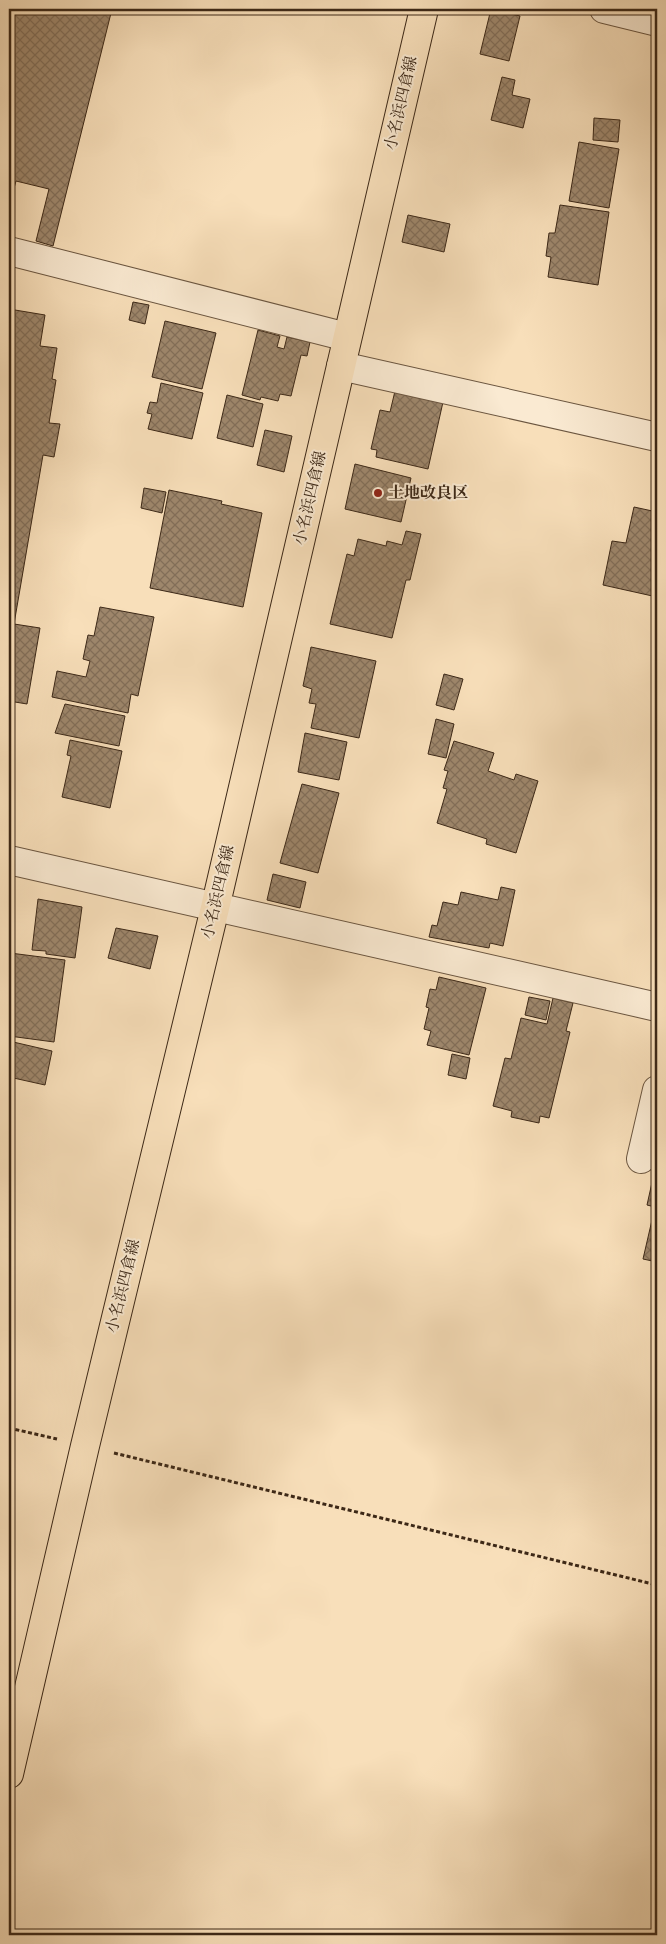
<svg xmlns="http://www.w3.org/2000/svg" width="666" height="1944" font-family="'Libre Bodoni','Noto Serif JP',serif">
	<defs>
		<pattern id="building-cross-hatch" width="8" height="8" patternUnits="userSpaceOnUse" patternTransform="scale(1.25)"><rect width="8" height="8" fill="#9e876c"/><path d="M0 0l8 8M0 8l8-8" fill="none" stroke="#826e58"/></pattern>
	</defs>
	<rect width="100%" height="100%" fill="#f8dfba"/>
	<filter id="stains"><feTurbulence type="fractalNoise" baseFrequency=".004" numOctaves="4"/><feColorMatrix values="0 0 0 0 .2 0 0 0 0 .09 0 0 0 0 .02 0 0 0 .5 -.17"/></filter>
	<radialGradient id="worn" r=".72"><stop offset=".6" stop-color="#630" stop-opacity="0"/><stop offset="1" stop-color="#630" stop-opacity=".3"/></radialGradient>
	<!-- building -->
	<g fill="url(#building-cross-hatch)" stroke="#3c2817">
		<polygon points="9,9 112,9 53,246 36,241 49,189 16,181 13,192 9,190"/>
		<polygon points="491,9 520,16 509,61 480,54"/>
		<polygon points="502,77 515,80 512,95 530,99 523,128 491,120"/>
		<polygon points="594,118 620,120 618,142 593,140"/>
		<polygon points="579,142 619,149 609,208 569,201"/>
		<polygon points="560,205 609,212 598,285 548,277 551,257 546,256 549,233 555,233"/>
		<polygon points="408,215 450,224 444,252 402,242"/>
		<polygon points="133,302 149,305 145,324 129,320"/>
		<polygon points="9,309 45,315 40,346 57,348 52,379 56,380 49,423 60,424 54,457 43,455 14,624 40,628 27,704 9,701"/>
		<polygon points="165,321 216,333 202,389 152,377"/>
		<polygon points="258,330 280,336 277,347 284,349 287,337 310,342 307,356 301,355 291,396 280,394 278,401 261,397 260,400 242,395"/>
		<polygon points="161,383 203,393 192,439 148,429 152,414 147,413 150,402 157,403"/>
		<polygon points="395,391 443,402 428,469 376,457 377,450 371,449 380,410 390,412"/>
		<polygon points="227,395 263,404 253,447 217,438"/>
		<polygon points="265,430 292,436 284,472 257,465"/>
		<polygon points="355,464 411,478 401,522 345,509"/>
		<polygon points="657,477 657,504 652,503"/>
		<polygon points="144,488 166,492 162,513 141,508"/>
		<polygon points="169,490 222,501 221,504 262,513 243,607 150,588"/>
		<polygon points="634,507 657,512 657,597 603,585 612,541 626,543"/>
		<polygon points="406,531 421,534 410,580 406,580 392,638 330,624 347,554 354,556 358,539 386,546 387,541 402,545"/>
		<polygon points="100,607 154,617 138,696 131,694 128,713 52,697 57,671 86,677 90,661 83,659 88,635 94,636"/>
		<polygon points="311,647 376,661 359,738 311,728 316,704 309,703 312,689 303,686"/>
		<polygon points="444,674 463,679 454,710 436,705"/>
		<polygon points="65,704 125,716 119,746 55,733"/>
		<polygon points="436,719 454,724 446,758 428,754"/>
		<polygon points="305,733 347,742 339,780 298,772"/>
		<polygon points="70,740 122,751 110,808 62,797 71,756 67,755"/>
		<polygon points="454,741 494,753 488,771 514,780 516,774 538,781 516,853 486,844 487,839 437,823 447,789 443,788 448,771 444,770"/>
		<polygon points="302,784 339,793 318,873 280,863"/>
		<polygon points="273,874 306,882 300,908 267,900"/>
		<polygon points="501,887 515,890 503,946 490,943 489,948 429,937 432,925 437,926 443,902 458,905 461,892 498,900"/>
		<polygon points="38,899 82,907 75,958 46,954 46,951 32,950"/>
		<polygon points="116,928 158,936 150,969 108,958"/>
		<polygon points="10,953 65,960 54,1042 9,1036"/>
		<polygon points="439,977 486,988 469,1055 427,1045 431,1031 424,1029 429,1008 426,1007 430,989 436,990"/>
		<polygon points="529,997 550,1001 546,1020 525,1015"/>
		<polygon points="553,998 573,1003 566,1031 570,1032 549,1118 540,1116 539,1123 511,1117 512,1111 493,1106 505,1058 511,1059 521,1018 547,1024"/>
		<polygon points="9,1041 52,1051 45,1085 9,1077"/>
		<polygon points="452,1054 470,1058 466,1079 448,1075"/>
		<polygon points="653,1178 657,1179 657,1262 643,1259 655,1207 647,1205"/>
	</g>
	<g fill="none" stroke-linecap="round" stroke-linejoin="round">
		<!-- minor casing -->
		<g stroke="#6b5640" stroke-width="30">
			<g id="minor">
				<polyline points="604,9 657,22"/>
				<polyline points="9,251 347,337"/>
				<polyline points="341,366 657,437"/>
				<polyline points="9,860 657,1007"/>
				<polyline points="641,1159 657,1090"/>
			</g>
		</g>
		<!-- major casing -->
		<g stroke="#3c2817" stroke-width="30">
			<polyline id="major" points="9,1774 85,1446 215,908 424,9"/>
		</g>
		<!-- path -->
		<g stroke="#3c2817" stroke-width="3" stroke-dasharray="4 2.5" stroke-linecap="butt">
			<polyline points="9,1428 57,1439"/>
			<polyline points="114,1453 657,1585"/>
		</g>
		<!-- minor -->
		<use href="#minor" stroke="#faead2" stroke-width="28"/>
		<!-- major -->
		<use href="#major" stroke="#f8dfba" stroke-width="28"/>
	</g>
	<!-- markers -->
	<circle fill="#8f2418" stroke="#faead2" stroke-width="2" cx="378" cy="493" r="5"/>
	<g text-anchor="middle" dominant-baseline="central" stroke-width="4" stroke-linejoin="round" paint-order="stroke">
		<!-- street labels -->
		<g font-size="16" fill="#3c2817" stroke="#faead2">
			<text transform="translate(401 103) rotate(-77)">小名浜四倉線</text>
			<text transform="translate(310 498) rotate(-77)">小名浜四倉線</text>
			<text transform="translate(218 892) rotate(-77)">小名浜四倉線</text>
			<text transform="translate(123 1286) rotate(-76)">小名浜四倉線</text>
		</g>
		<!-- poi labels -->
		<g font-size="16" font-weight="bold" fill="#3c2817" stroke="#faead2" text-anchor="start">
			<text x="388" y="493">土地改良区</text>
		</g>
	</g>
	<!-- margin -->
	<rect width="666" height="1944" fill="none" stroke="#f8dfba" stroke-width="30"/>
	<rect x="10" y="10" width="646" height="1924" fill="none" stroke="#3c2817" stroke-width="2.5"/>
	<rect x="15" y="15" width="636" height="1914" fill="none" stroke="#3c2817"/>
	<rect width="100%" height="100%" filter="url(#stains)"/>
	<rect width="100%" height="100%" fill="url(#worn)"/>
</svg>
